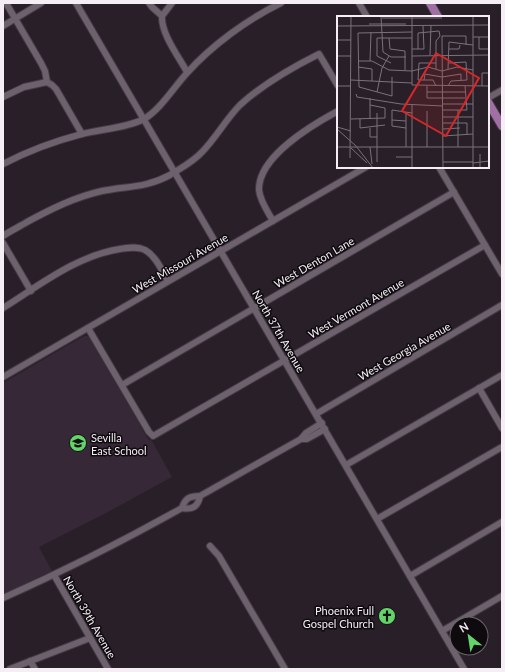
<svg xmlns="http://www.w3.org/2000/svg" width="505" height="672" font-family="Lato,sans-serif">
	<rect width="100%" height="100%" fill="#281f29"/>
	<!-- built -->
	<polygon fill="#362836" points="84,336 88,336 89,337 148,439 152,441 172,477 106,513 39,547 52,571 3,594 3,383"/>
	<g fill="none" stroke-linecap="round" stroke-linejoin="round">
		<!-- minor casing -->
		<g stroke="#433b43" stroke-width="8">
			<g id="minor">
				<polyline points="6,3 41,63 45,71 47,82 52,85 56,89 82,134"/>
				<polyline points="76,3 464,669"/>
				<path d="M149,3L152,7L162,16C161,34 179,57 187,72"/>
				<polyline points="359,3 367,17"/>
				<polyline points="162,16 172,3"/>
				<polyline points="3,26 41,3"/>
				<polyline points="3,97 24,87 47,82"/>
				<polyline points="488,98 502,90"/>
				<path d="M3,164C28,151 55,141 82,134C101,129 127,128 144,119C160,110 174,87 187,73C212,45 248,19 281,3"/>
				<polyline points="439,167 502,274"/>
				<path d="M273,221C268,212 260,201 259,190C258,157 312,125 338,111"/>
				<path d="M3,236C10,231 19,227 27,222C51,209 75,197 102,191C127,186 146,188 170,175C181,168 193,162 202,152C216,138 226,119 240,105C263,84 291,68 319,54L338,86"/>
				<polyline points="3,243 31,291"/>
				<path d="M3,308C40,285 76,256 120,249C128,248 137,246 145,250C156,256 162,271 168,281"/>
				<polyline points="88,328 149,432 153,436 485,245"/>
				<polyline points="3,377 366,167"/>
				<polyline points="122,385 454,192"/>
				<polyline points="479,388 502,428"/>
				<polyline points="316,414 502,305"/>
				<polyline points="301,439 307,439 325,429"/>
				<polyline points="346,465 502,375"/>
				<path d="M182,508C185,498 190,496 200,496L301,439L306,433L322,423"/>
				<polyline points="377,519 502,447"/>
				<polyline points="210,546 219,556 285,669"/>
				<polyline points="54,575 108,669"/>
				<polyline points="410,576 502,522"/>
				<path d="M3,598C64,571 123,541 182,508C192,510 198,507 200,496"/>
				<polyline points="442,631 502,596"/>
				<polyline points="30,661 35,669"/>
				<polyline points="10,669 90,638"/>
			</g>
		</g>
		<!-- major casing -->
		<g stroke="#433b43" stroke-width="10">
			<g id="major">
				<polyline points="430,3 438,17"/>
				<polyline points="488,102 502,126"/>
			</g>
		</g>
		<!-- minor -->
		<use href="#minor" stroke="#6c616d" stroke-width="6"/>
		<!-- major -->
		<use href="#major" stroke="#a06fa3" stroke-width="8"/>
	</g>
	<!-- icons -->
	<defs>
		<g id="school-disc" transform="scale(0.9)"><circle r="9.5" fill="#62d469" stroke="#0e0a0e"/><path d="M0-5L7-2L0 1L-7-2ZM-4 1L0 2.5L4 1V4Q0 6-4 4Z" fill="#111"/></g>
		<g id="church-disc" transform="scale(0.9)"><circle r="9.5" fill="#62d469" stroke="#0e0a0e"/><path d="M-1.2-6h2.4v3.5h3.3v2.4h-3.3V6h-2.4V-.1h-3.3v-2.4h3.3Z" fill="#111"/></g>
	</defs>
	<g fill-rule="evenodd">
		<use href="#school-disc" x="78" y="443"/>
		<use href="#church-disc" x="387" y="616"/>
	</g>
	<g text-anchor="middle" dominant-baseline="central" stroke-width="3" stroke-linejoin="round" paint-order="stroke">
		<!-- street labels -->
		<g font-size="11" fill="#f5eff5" stroke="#0e0a0e">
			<text transform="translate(314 262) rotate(-30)">West Denton Lane</text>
			<text transform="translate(180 263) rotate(-30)">West Missouri Avenue</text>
			<text transform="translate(356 308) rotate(-30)">West Vermont Avenue</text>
			<text transform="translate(279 331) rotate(60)">North 37th Avenue</text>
			<text transform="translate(404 351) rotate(-30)">West Georgia Avenue</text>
			<text transform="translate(90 617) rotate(60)">North 39th Avenue</text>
		</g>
		<!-- poi labels -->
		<g font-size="11" fill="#f5eff5" stroke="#0e0a0e" text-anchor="start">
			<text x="91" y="437">Sevilla<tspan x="91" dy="13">East School</tspan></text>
			<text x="374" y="610" text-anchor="end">Phoenix Full<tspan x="374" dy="13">Gospel Church</tspan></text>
		</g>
	</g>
	<!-- overview -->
	<g transform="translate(337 16)">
		<rect width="152" height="152" fill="#281f29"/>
		<path fill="none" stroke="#7a727b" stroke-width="1" d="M44,0L46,36L54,41H69M75,0V69L152,70M136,0V152M45,2H105M32,8H69M0,10L152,9M105,20L106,152M105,20H129V29M136,21H152M142,21V33H152M52,22L53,33L68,35V54M0,24H14M75,33H87L86,10M81,33V17L102,15L103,20M112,33H122L123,29M93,39L94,9M0,40H14M75,40L152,39M21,45H35L52,54L75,55L91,51L105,55L120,51L136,54M33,45L34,16M54,47L40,40V22H75M82,47L81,64H96L99,70M82,47H99M112,47L129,46M21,51L35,53V65M99,53V25L103,20M111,53L112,26L136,29M55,61V80L22,71L21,17L75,16M14,64L75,67M87,64L88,58L105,61L124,58V64M0,70H13M90,70V82H128M111,70L114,65L130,64L129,46M145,70V57H152M40,76L45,52L52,40M90,76H128M19,78L20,81L64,88L106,90M105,88H136M105,94H130L128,70M121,94V131M90,95V131M69,96V131M105,101H136M14,103L48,102V92L33,89M23,103V112L48,109M33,103V82M55,104L69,105M106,107H130V118M0,111L14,115M33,112V121H40M69,112L55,110V94L75,97M0,113L19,130L36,152M106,113L123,112M106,120L136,118M1,131H152M33,131L35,148M14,132L30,147M59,141H75M13,142L14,0M40,146V97M106,146H136M136,147L152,145M75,152V89M143,152V138"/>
		<path fill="#d62828" fill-opacity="0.15" stroke="#d62828" stroke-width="2" d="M99,37L142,62L109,120L65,95Z"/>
		<rect width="152" height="152" fill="none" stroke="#f5eff5" stroke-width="2"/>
	</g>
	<!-- border -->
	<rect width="505" height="672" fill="none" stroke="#f5eff5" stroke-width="8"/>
	<!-- north arrow -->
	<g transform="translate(469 636) rotate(330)"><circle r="19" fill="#0e0a0e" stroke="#6a666a"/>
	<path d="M0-3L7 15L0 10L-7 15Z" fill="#62d469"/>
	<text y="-6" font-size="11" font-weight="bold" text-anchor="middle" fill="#f5eff5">N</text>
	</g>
</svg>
